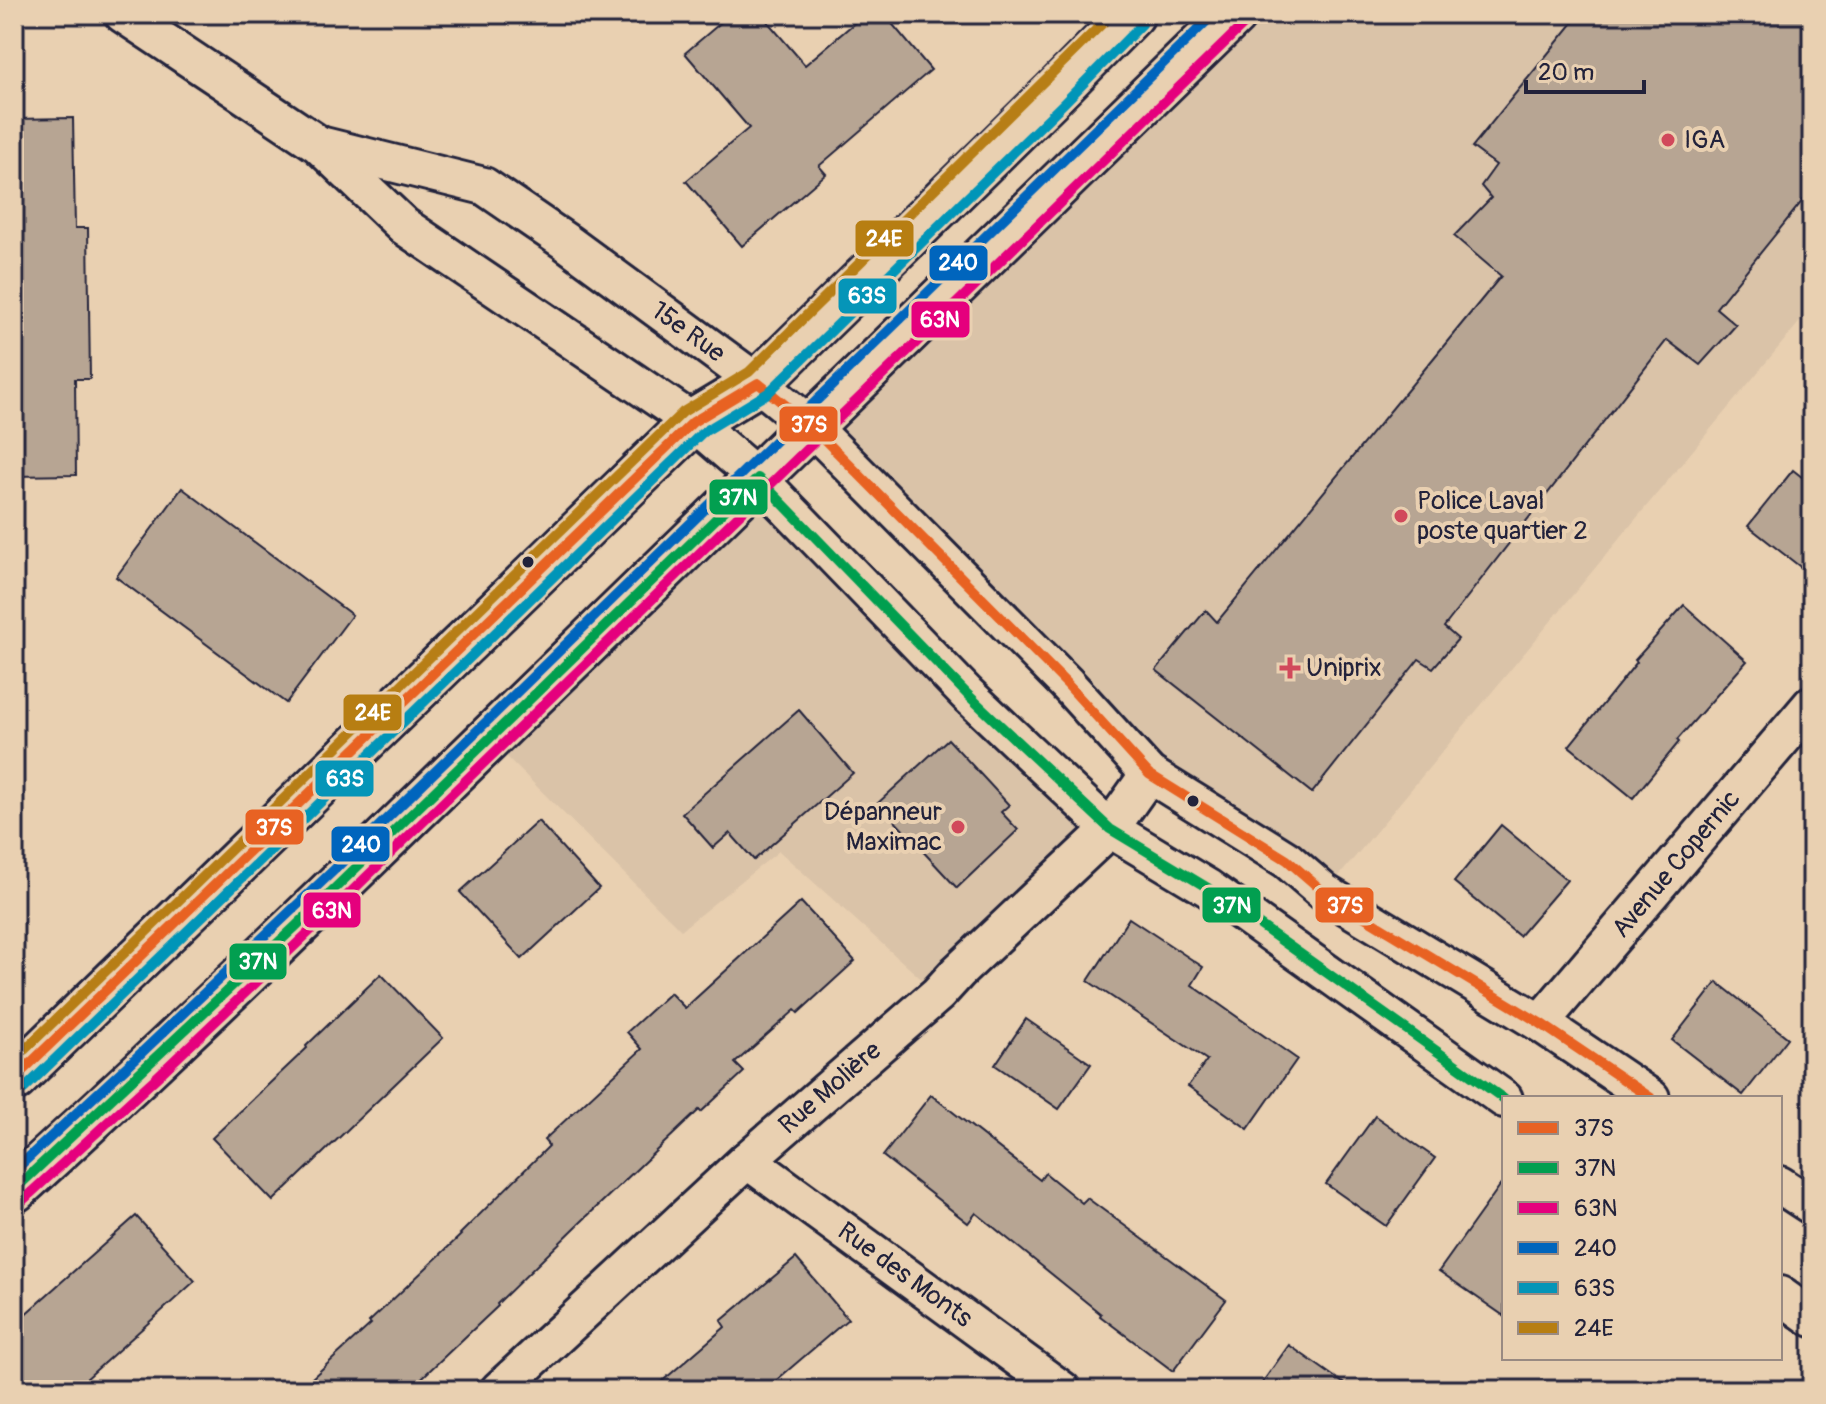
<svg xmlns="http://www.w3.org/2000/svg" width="1826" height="1404" font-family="Pangolin,sans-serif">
	<rect width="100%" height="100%" fill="#e9d0b1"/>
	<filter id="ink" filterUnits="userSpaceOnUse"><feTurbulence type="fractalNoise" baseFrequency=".0125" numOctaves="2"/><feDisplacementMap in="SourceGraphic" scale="16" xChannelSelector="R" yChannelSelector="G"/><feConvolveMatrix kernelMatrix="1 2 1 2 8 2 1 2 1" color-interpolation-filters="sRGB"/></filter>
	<g filter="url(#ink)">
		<!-- built -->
		<g fill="#dac3a8">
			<polygon points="1234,14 1812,14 1812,307 1325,893 1149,774 811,426"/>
			<polygon points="758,478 1110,829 938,994 779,851 681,930 489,739"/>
		</g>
		<!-- building -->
		<g fill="#b7a593" stroke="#22223b" stroke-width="2">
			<polygon points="731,14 761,14 805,65 865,14 884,14 931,70 819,166 826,174 742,246 686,181 749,128 685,53"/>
			<polygon points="1580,14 1812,14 1812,189 1716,308 1736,325 1700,365 1667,340 1444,627 1458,639 1433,668 1419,659 1312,793 1156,670 1206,610 1217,622 1501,276 1454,236 1491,198 1481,186 1496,165 1472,147"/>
			<polygon points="73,118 75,228 88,228 90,379 75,379 76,475 14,476 14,119"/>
			<polygon points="1793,470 1812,485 1812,576 1748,526"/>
			<polygon points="182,488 352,615 286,703 116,577"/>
			<polygon points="1684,605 1747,661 1677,740 1679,742 1633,798 1569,746 1637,662 1635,660"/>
			<polygon points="799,710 853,773 754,860 730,833 713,848 682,813"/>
			<polygon points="948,739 1009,805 1001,812 1018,830 957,888 878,803"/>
			<polygon points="538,821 599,888 522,959 460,892"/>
			<polygon points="1501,825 1567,880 1519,936 1454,882"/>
			<polygon points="801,902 855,961 798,1013 795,1010 735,1063 744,1072 701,1112 699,1110 581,1222 497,1304 498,1306 409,1390 299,1390 371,1324 369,1322 461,1235 460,1234 549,1146 544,1140 642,1049 627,1032 670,993 685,1008"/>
			<polygon points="1129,918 1203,967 1192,985 1297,1059 1248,1129 1188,1086 1207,1060 1088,981"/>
			<polygon points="381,974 443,1038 273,1201 212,1138 307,1048 306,1046"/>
			<polygon points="1717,982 1788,1038 1743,1095 1672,1040"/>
			<polygon points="1026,1019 1091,1064 1059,1109 995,1065"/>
			<polygon points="931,1095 1040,1180 1045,1173 1082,1203 1087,1198 1226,1300 1173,1371 1100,1316 1101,1314 976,1213 968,1223 883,1156"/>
			<polygon points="1375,1116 1435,1158 1386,1226 1326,1184"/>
			<polygon points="1504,1180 1504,1316 1439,1271"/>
			<polygon points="136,1216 195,1281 74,1390 14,1390 14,1324"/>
			<polygon points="796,1258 848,1319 765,1390 652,1390 725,1327 721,1321"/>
			<polygon points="1289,1345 1353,1390 1257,1390"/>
		</g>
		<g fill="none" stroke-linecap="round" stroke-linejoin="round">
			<!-- street casing -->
			<g stroke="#22223b" stroke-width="42">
				<g id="street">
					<polyline points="123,14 318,144 404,226 693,422 758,478 967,694 1110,829 1208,888 1504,1099"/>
					<polyline points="320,145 484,186 566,242 758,383 811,426 1067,684 1149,774 1287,860 1325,893 1540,1023 1651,1098"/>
					<polyline points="1540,1023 1812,704"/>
					<polyline points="747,1160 1062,1390"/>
					<polyline points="1780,1185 1812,1206"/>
					<polyline points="1780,1295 1812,1318"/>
					<polyline points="499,1390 747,1160 938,994 958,972 1110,829 1149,774"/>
				</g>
			</g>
			<!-- secondary casing -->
			<g stroke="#22223b" stroke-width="50">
				<g id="secondary">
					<polyline points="14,1079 693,422 758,383 1054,93 1132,14"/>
					<path d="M14,1190C193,1028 365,859 538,691C770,466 1002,240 1234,14"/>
				</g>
			</g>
			<!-- street -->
			<use href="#street" stroke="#e9d0b1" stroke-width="36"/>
			<!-- secondary -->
			<use href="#secondary" stroke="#e9d0b1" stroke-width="44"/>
			<!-- bus-1 casing -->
			<g stroke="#e9d0b1" stroke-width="16">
				<polyline id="bus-1" points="14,1079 693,422 758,383 811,426 1067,684 1149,774 1287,860 1325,893 1540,1023 1651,1098"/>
			</g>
			<!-- bus-2 casing -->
			<g stroke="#e9d0b1" stroke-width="16">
				<polyline id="bus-2" points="14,1190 296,926 758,478 967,694 1110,829 1208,888 1504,1099"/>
			</g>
			<!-- bus-3 casing -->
			<g stroke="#e9d0b1" stroke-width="16">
				<polyline id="bus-3" points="23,1200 157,1077 353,890 1244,24"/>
			</g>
			<!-- bus-4 casing -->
			<g stroke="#e9d0b1" stroke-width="16">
				<polyline id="bus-4" points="14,1171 137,1057 334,870 1214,14"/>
			</g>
			<!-- bus-5 casing -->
			<g stroke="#e9d0b1" stroke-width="16">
				<polyline id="bus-5" points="24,1089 702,433 768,393 1064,103 1142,24"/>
			</g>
			<!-- bus-6 casing -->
			<g stroke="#e9d0b1" stroke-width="16">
				<polyline id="bus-6" points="14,1060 683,412 749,372 1112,14"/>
			</g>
			<!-- bus-1 -->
			<use href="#bus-1" stroke="#e86223" stroke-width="10"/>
			<!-- bus-2 -->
			<use href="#bus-2" stroke="#029f50" stroke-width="10"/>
			<!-- bus-3 -->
			<use href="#bus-3" stroke="#e5007d" stroke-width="10"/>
			<!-- bus-4 -->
			<use href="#bus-4" stroke="#0065bd" stroke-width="10"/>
			<!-- bus-5 -->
			<use href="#bus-5" stroke="#0595b8" stroke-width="10"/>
			<!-- bus-6 -->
			<use href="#bus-6" stroke="#b77e12" stroke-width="10"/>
		</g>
	</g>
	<!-- markers -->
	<g fill="#d1495b" stroke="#e9d0b1" stroke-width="3">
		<circle cx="1668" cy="140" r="8"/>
		<circle cx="1401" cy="516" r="8"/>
		<path d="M1286 656h8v8h8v8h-8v8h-8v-8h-8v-8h8z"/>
		<circle cx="958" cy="827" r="8"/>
	</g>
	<g fill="#22223b" stroke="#e9d0b1" stroke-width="3">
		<circle cx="528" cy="562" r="7"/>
		<circle cx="1193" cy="801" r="7"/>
	</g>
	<g text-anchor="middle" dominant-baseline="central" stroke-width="8" stroke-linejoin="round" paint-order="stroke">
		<!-- poi labels -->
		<g font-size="26" fill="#22223b" stroke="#e9d0b1" text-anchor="start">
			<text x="1684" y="140">IGA</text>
			<text x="1417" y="501">Police Laval<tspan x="1417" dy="30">poste quartier 2</tspan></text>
			<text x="1306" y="668">Uniprix</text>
			<text x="942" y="812" text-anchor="end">Dépanneur<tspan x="942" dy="30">Maximac</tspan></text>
		</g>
		<!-- street labels -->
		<g font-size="26" fill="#22223b" stroke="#e9d0b1">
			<text transform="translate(688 332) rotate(36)">15e Rue</text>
			<text transform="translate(1676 864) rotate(-50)">Avenue Copernic</text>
			<text transform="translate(830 1088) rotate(-41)">Rue Molière</text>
			<text transform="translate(905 1275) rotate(36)">Rue des Monts</text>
		</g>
	</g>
	<g stroke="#e9d0b1" stroke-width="3">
		<rect x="854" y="219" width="61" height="39" rx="8" fill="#b77e12"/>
		<rect x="928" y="244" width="61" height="38" rx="8" fill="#0065bd"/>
		<rect x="837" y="277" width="61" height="38" rx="8" fill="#0595b8"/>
		<rect x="910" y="300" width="61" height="39" rx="8" fill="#e5007d"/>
		<rect x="778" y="405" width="61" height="38" rx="8" fill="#e86223"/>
		<rect x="708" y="478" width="61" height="38" rx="8" fill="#029f50"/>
		<rect x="342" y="693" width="61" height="39" rx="8" fill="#b77e12"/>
		<rect x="314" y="759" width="61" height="39" rx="8" fill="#0595b8"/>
		<rect x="244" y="808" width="61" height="38" rx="8" fill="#e86223"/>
		<rect x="330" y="825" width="61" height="38" rx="8" fill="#0065bd"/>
		<rect x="1314" y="886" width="61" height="38" rx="8" fill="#e86223"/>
		<rect x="1201" y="886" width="61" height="38" rx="8" fill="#029f50"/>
		<rect x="302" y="891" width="60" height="38" rx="8" fill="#e5007d"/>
		<rect x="228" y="942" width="60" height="39" rx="8" fill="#029f50"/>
	</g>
	<g font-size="22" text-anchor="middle" font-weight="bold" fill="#fff">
		<text x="884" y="246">24E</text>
		<text x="958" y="270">24O</text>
		<text x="867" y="303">63S</text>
		<text x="940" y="327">63N</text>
		<text x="809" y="432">37S</text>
		<text x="738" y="505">37N</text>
		<text x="373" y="720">24E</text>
		<text x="345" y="786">63S</text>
		<text x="274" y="835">37S</text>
		<text x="361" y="852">24O</text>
		<text x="1345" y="913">37S</text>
		<text x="1232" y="913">37N</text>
		<text x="332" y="918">63N</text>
		<text x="258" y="969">37N</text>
	</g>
	<!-- margin -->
	<rect width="1826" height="1404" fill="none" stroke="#e9d0b1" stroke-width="48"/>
	<rect x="24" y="24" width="1778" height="1356" fill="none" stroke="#22223b" stroke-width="3" filter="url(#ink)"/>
	<!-- legend -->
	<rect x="1502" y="1096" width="280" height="264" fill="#e9d0b1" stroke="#998a82" stroke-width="2"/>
	<rect x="1518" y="1122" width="40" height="12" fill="#e86223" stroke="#998a82" stroke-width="2"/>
	<text x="1574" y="1136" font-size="24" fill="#22223b">37S</text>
	<rect x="1518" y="1162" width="40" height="12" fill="#029f50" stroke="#998a82" stroke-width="2"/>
	<text x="1574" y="1176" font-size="24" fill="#22223b">37N</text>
	<rect x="1518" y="1202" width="40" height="12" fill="#e5007d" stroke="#998a82" stroke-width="2"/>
	<text x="1574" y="1216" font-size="24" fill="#22223b">63N</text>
	<rect x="1518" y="1242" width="40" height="12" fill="#0065bd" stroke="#998a82" stroke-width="2"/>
	<text x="1574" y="1256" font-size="24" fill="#22223b">24O</text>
	<rect x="1518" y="1282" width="40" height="12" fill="#0595b8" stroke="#998a82" stroke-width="2"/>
	<text x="1574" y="1296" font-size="24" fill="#22223b">63S</text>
	<rect x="1518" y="1322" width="40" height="12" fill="#b77e12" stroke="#998a82" stroke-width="2"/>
	<text x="1574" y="1336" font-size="24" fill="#22223b">24E</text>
	<!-- scale -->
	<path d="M1526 80v12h118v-12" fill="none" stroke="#22223b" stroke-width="4"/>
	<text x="1538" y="80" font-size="24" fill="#22223b" stroke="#e9d0b1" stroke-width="6" paint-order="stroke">20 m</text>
</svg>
